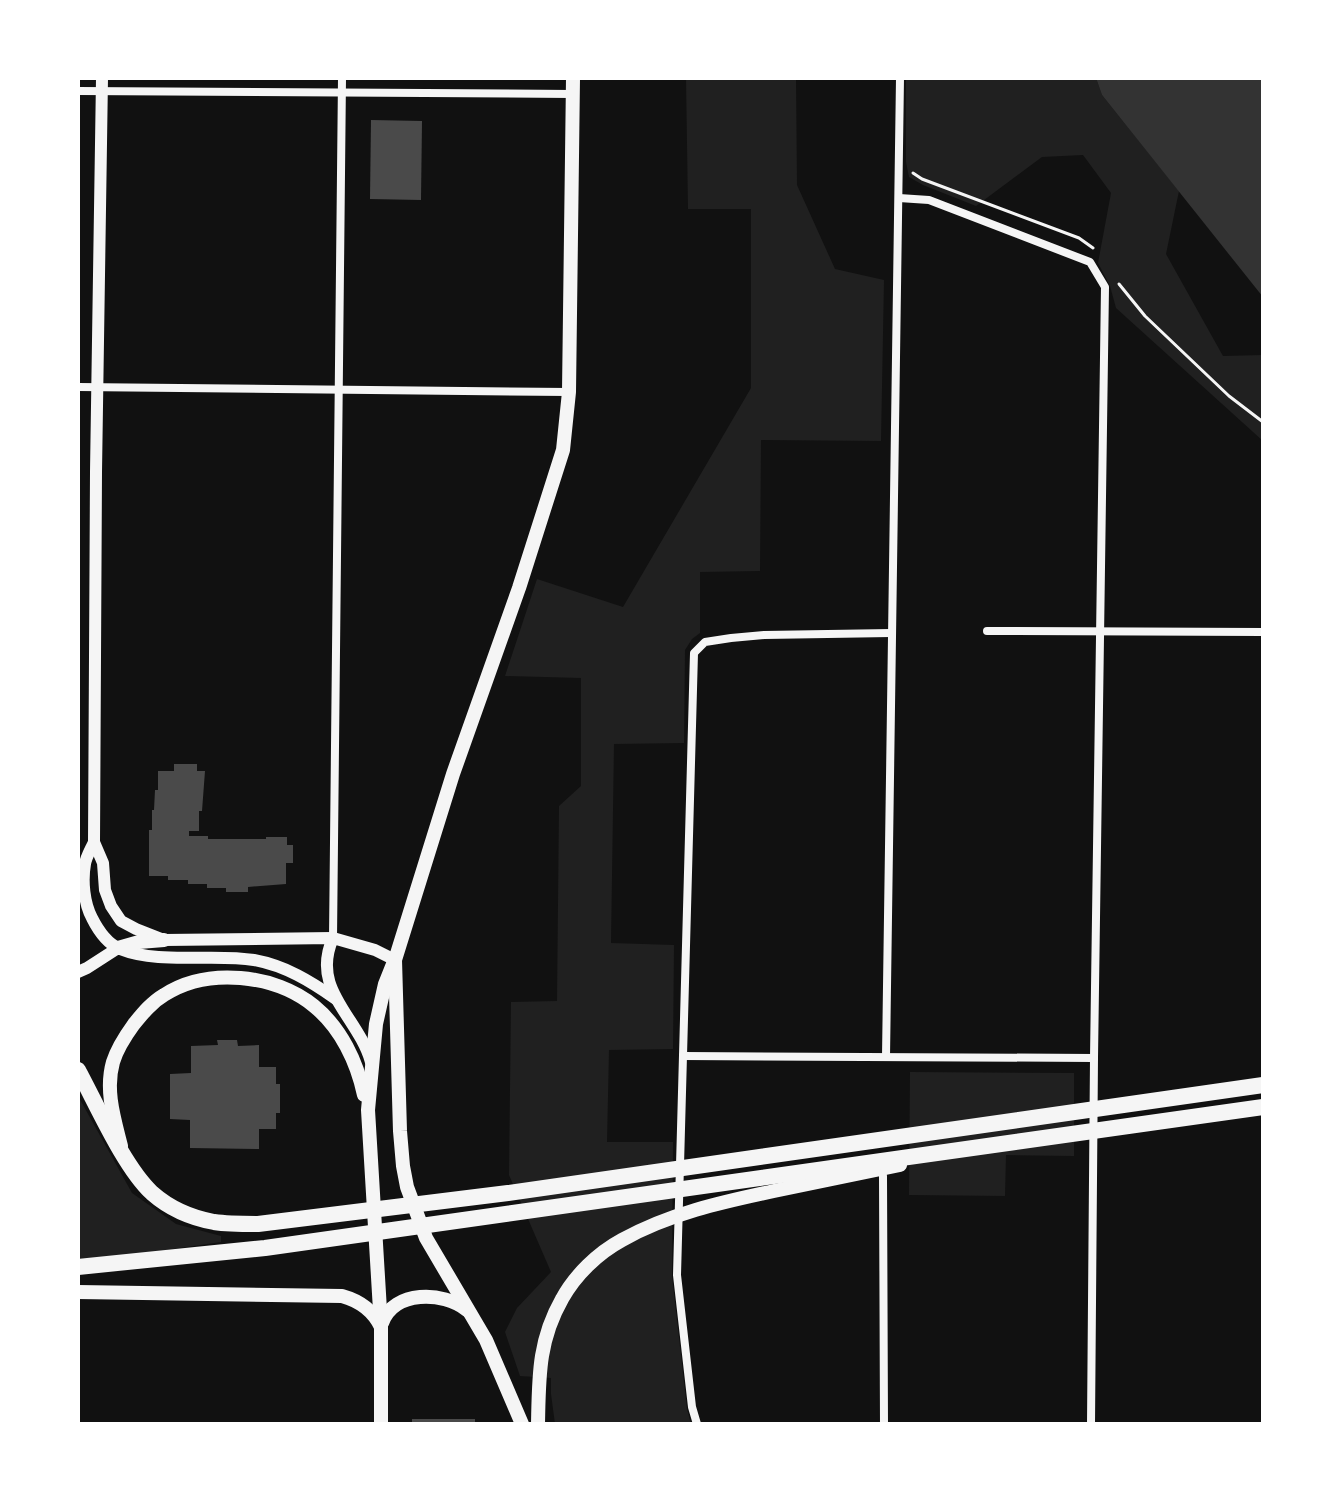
<svg xmlns="http://www.w3.org/2000/svg" width="1341" height="1502" font-family="'IBM Plex Serif',serif">
	<rect width="100%" height="100%" fill="#111"/>
	<!-- green -->
	<g fill="#202020">
		<polygon points="686,78 796,78 797,185 835,269 884,280 881,441 761,440 760,571 700,572 700,633 692,639 685,650 684,743 614,744 611,943 674,945 673,1049 609,1050 607,1142 673,1142 672,1276 687,1409 691,1424 555,1424 551,1394 551,1378 520,1376 505,1332 517,1308 551,1272 509,1175 511,1002 557,1001 559,806 581,786 581,678 505,676 537,579 623,607 751,388 751,209 688,209"/>
		<polygon points="906,78 1096,78 1102,95 1179,191 1166,254 1223,356 1263,355 1263,441 1116,308 1110,286 1098,263 1111,193 1083,155 1042,157 976,206 923,185 909,177 906,162"/>
		<polygon points="910,1072 1074,1073 1074,1156 1006,1155 1005,1196 909,1195"/>
		<polygon points="78,1096 132,1193 176,1224 221,1236 221,1242 125,1256 78,1259"/>
	</g>
	<!-- water -->
	<polygon fill="#333" points="1096,78 1263,78 1263,297 1102,95"/>
	<!-- building -->
	<g fill="#4a4a4a">
		<polygon points="371,120 422,121 421,200 370,199"/>
		<polygon points="174,764 197,764 197,771 205,771 202,811 199,811 199,831 189,831 189,836 208,836 208,839 266,839 266,837 287,837 287,845 293,845 293,863 286,863 286,884 248,887 248,892 226,892 226,888 207,888 207,884 188,884 188,880 168,880 168,876 149,876 149,830 152,830 152,810 154,810 155,790 158,790 158,771 174,771"/>
		<polygon points="217,1040 237,1040 238,1046 259,1045 259,1067 276,1067 276,1084 280,1084 280,1113 276,1113 276,1129 259,1129 259,1149 190,1148 190,1120 170,1119 170,1074 191,1073 191,1046 218,1045"/>
		<rect x="412" y="1419" width="63" height="5"/>
	</g>
	<g fill="none" stroke-linecap="round" stroke-linejoin="round">
		<!-- path -->
		<g stroke="#f5f5f5" stroke-width="3">
			<polyline points="913,173 922,179 1079,238 1093,248"/>
			<polyline points="1119,284 1145,316 1229,396 1263,422"/>
		</g>
		<!-- minor -->
		<g stroke="#f5f5f5" stroke-width="8">
			<polyline points="78,91 573,94"/>
			<polyline points="899,198 929,200 1090,262 1105,287 1094,1058 1091,1424"/>
			<polyline points="78,387 569,392"/>
			<polyline points="987,631 1263,632"/>
			<polyline points="333,938 342,78"/>
			<polyline points="683,1056 1094,1058"/>
			<polyline points="886,1057 900,78"/>
			<polyline points="883,1176 884,1424"/>
			<polyline points="697,1424 692,1407 677,1275 694,653 705,642 731,638 764,635 891,633"/>
		</g>
		<!-- tertiary -->
		<g stroke="#f5f5f5" stroke-width="12">
			<path d="M102,78L96,472L94,842C91,849 86,857 85,864C82,881 84,903 92,918C98,930 108,944 120,949C160,965 212,953 254,960C286,966 310,981 336,999"/>
			<polyline points="94,842 103,863 105,890 111,906 121,921 136,929 164,940 333,938 375,950 395,960"/>
			<path d="M333,938C310,990 358,1016 371,1062"/>
			<polyline points="78,972 87,968 118,948"/>
		</g>
		<!-- secondary -->
		<g stroke="#f5f5f5" stroke-width="14">
			<polyline points="118,948 139,942 164,940"/>
			<path d="M121,1146C114,1118 105,1090 113,1062C117,1049 126,1035 134,1024C143,1013 152,1002 164,995C207,967 275,974 314,1006C341,1028 357,1062 364,1095"/>
			<path d="M78,1292L342,1296C360,1301 373,1310 381,1327"/>
			<path d="M382,1323C394,1290 443,1291 467,1310"/>
			<polyline points="381,1424 381,1327 368,1110 376,1024 385,984 393,964"/>
			<polyline points="522,1424 486,1340 426,1238 407,1187 403,1166 400,1131 395,960 453,774 519,588 563,450 569,392 573,78"/>
			<path d="M538,1424C539,1378 538,1341 562,1299C575,1275 598,1253 622,1240C668,1214 722,1202 774,1191C816,1182 858,1174 900,1165"/>
		</g>
		<!-- primary -->
		<g stroke="#f5f5f5" stroke-width="16">
			<path d="M78,1070C97,1105 124,1167 152,1193C169,1208 192,1218 214,1222C228,1224 243,1224 258,1224L508,1193L1263,1085"/>
			<polyline points="78,1267 265,1248 1263,1107"/>
		</g>
	</g>
	<!-- border -->
	<rect width="1341" height="1502" fill="none" stroke="#ffffff" stroke-width="160"/>
</svg>
